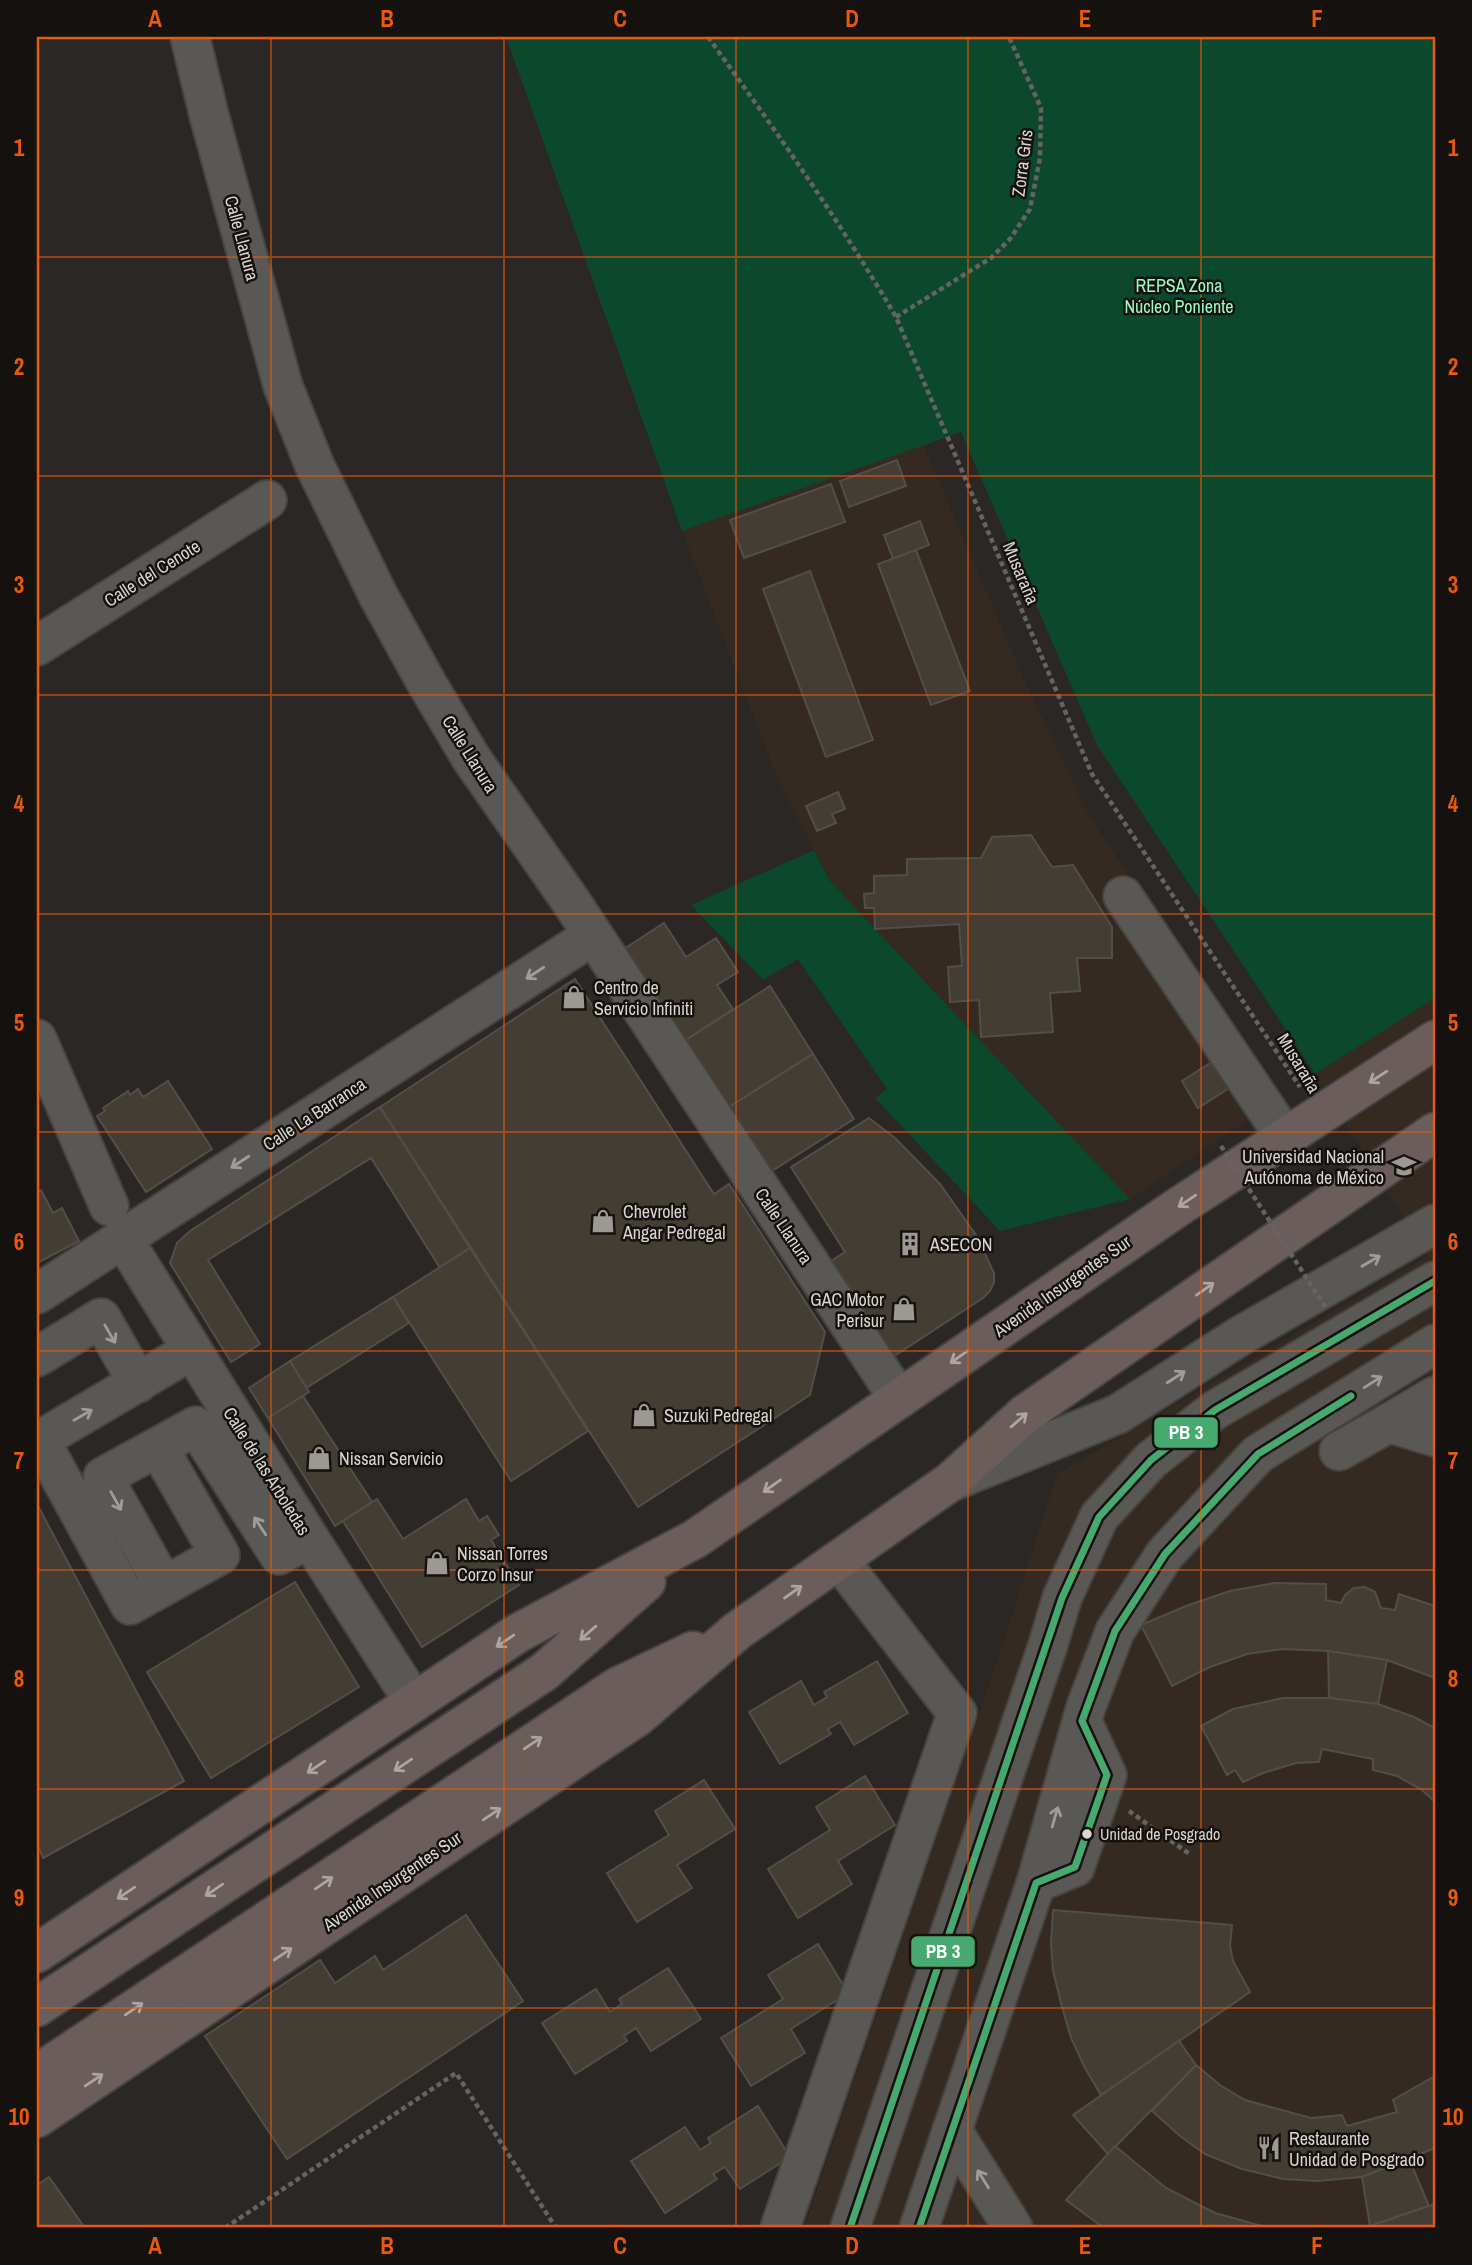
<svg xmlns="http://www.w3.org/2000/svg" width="1472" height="2265" font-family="'Archivo Narrow',sans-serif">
	<rect width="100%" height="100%" fill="#2a2724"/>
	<!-- built -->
	<polygon fill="#342a21" points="506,37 1435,37 1435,2228 804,2228 1003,1643 1057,1474 1428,1256 1315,1074 1097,745 961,432 924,446 1024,679 1088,814 1278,1100 1130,1199 830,881 777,777 682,531"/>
	<!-- green -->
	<g fill="#0c482d">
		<polygon points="506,37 1435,37 1435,998 1315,1074 1097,745 961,432 682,531"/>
		<polygon points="814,850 830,881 1130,1199 1000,1231 875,1098 887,1089 798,959 763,980 691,905"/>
	</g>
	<!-- building -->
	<g fill="#443d33" stroke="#514e4b" stroke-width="2">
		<polygon points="897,460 906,486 849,507 840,481"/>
		<polygon points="831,484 845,522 744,558 730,520"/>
		<polygon points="920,521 929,545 893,559 884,535"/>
		<polygon points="916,550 970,691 931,705 878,564"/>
		<polygon points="810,571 873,740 826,757 763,589"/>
		<polygon points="838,792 845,809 832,814 836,823 817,831 806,806"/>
		<polygon points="1031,835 1052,867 1073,865 1112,927 1112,958 1077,958 1080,991 1050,993 1053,1032 981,1037 979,1000 950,1002 948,967 962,966 959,924 875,929 874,908 865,908 864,894 874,893 874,876 907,875 907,859 981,858 992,837"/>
		<polygon points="664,923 686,957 716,938 738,972 717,985 733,1009 683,1042 624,949"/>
		<polygon points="575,979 714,1194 729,1184 825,1332 810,1395 638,1507 380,1107"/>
		<polygon points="770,986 813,1054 726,1109 683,1042"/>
		<polygon points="813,1054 854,1119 767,1174 726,1109"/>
		<polygon points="1215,1060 1231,1087 1198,1108 1182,1081"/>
		<polygon points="168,1081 212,1149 146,1192 97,1116 105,1111 103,1108 128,1091 130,1095 138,1089 143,1097"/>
		<polygon points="380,1107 470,1248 440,1268 371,1158 208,1260 260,1344 231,1362 170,1263 177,1243 190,1231"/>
		<polygon points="869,1118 895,1138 940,1184 976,1235 994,1273 994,1282 990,1291 983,1298 888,1360 826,1264 845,1252 791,1167"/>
		<polygon points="41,1190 53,1213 62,1208 79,1241 37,1263 37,1192"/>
		<polygon points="470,1248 588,1431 511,1481 393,1297"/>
		<polygon points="393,1297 409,1323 306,1388 290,1361"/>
		<polygon points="290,1361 309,1392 268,1418 249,1388"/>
		<polygon points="303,1396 372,1502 335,1526 268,1418"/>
		<polygon points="377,1499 403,1539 466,1499 479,1521 487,1516 499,1535 491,1540 519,1585 422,1647 343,1521"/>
		<polygon points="37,1504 184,1781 43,1858 37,1843"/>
		<polygon points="295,1582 359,1687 211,1778 147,1672"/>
		<polygon points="1275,1583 1326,1584 1326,1600 1341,1603 1345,1595 1354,1588 1365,1587 1375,1592 1381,1608 1395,1610 1399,1594 1435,1606 1435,1678 1387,1660 1328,1651 1283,1649 1247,1654 1210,1667 1172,1686 1141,1625 1186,1606 1230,1591"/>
		<polygon points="1328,1651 1387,1660 1378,1704 1329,1698"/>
		<polygon points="877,1661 908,1713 854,1745 840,1722 828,1729 831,1734 780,1764 749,1712 801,1681 814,1705 827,1697 824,1692"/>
		<polygon points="1283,1698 1329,1698 1378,1704 1414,1717 1435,1728 1435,1802 1422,1790 1397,1776 1373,1770 1373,1759 1322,1749 1319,1762 1296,1763 1263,1773 1243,1782 1235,1770 1227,1775 1201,1726 1233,1709"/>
		<polygon points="865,1776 895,1825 838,1861 852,1884 798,1918 768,1869 830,1830 816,1807"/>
		<polygon points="704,1780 735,1829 677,1865 692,1888 637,1922 607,1873 669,1835 655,1811"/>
		<polygon points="1053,1910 1232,1925 1230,1946 1233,1961 1250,1992 1101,2095 1085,2068 1071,2038 1061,2003 1053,1971 1051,1943"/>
		<polygon points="466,1915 523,2001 287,2159 205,2036 320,1960 335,1983 375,1956 383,1970"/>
		<polygon points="818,1944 848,1993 791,2029 805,2053 751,2086 721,2038 783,1999 768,1975"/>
		<polygon points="668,1968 701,2019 651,2051 636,2028 624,2036 627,2041 575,2074 542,2023 596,1989 610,2012 622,2004 619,1999"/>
		<polygon points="1179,2041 1196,2065 1108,2154 1073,2115"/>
		<polygon points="1196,2065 1220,2085 1245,2100 1311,2118 1342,2115 1347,2126 1397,2112 1393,2100 1435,2076 1435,2148 1362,2177 1317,2181 1283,2179 1242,2169 1205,2154 1180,2136 1152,2111"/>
		<polygon points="758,2106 790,2157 740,2189 725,2167 713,2174 717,2179 665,2213 631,2161 685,2127 700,2150 711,2143 708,2138"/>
		<polygon points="1115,2146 1166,2188 1215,2213 1262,2226 1284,2228 1104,2228 1066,2200"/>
		<polygon points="1409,2159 1429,2206 1370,2226 1362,2177"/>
		<polygon points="49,2177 85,2228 37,2228 37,2185"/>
		<polygon points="1435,2204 1435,2228 1339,2228 1370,2226"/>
	</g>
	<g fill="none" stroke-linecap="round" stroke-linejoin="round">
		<!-- minor casing -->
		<g stroke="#464340" stroke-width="42">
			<g id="minor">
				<polyline points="190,37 209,115 283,386 314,464 378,595 426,682 471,758 572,903 899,1399"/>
				<polyline points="37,646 267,500"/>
				<polyline points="1123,896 1285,1137"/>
				<polyline points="37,1039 109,1206"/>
				<polyline points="122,1237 309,1538 414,1702"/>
				<polyline points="37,1294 592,936"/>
				<polyline points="192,1350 40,1440 130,1605 164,1586 103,1477 196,1426 279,1555 309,1538"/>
				<polyline points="37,1357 101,1318 138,1383"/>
				<polyline points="1435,1396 1389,1423 1435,1437"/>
				<polyline points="158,1447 220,1555 164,1586"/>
				<polyline points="1339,1451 1389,1423"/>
				<polyline points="953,1481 1118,1414 1240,1336 1435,1224"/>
				<polyline points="1036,1883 1075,1867 1107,1775 1082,1721"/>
				<polyline points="952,2130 1013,2228"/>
				<polyline points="780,2228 957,1713 839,1560"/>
				<polyline points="850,2228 1048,1645 1062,1598 1099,1517 1151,1460 1215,1410 1435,1281"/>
				<polyline points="919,2228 1036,1883 1086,1707 1115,1631 1165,1554 1258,1454 1435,1344"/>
			</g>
		</g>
		<!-- major casing -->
		<g stroke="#464340" stroke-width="42">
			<g id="major">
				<polyline points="37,1953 518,1633 695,1539 1178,1207 1435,1040"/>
				<polyline points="37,2007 544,1672 646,1582"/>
				<polyline points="37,2074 617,1687 693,1651"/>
				<polyline points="37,2118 637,1717 737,1631 950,1482 1025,1414 1435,1132"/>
			</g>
		</g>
		<!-- path -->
		<g stroke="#666462" stroke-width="4.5" stroke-dasharray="5 3.5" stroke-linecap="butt">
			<path d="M708,37C774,128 839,220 896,317L1092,774L1300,1087"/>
			<polyline points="896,317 991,258 1010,239 1030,209 1040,158 1041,108 1009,37"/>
			<polyline points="1129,1811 1191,1855"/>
			<polyline points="225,2228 456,2073 556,2228"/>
		</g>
		<!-- minor -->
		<use href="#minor" stroke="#5a5855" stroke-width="38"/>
		<!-- major -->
		<use href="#major" stroke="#6a5d5c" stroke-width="38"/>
		<!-- path-bridge -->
		<polyline stroke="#666462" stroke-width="4.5" stroke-dasharray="5 3.5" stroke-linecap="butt" points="1221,1146 1326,1308"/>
		<!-- bus-1 casing -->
		<g stroke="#14110e" stroke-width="12">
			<g id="bus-1">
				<polyline points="850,2228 1062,1598 1099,1517 1151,1460 1215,1410 1435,1281"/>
				<polyline points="919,2228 1036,1883 1075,1867 1107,1775 1082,1721 1115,1631 1165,1554 1258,1454 1351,1396"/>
			</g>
		</g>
		<!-- bus-1 -->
		<use href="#bus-1" stroke="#46aa70" stroke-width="7"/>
	</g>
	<!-- one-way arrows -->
	<defs><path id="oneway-shaft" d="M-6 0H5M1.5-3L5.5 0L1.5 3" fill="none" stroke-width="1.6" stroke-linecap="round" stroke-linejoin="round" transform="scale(1.75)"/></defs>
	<g stroke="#a09d99">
		<use href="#oneway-shaft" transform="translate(535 973) rotate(147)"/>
		<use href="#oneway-shaft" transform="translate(240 1162) rotate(147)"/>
		<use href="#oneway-shaft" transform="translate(1371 1261) rotate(-30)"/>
		<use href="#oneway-shaft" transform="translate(110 1334) rotate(60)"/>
		<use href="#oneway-shaft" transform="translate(1176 1377) rotate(-33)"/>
		<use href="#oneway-shaft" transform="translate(1373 1382) rotate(-32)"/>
		<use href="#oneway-shaft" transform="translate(83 1415) rotate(-30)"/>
		<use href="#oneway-shaft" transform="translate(116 1501) rotate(61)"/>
		<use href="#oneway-shaft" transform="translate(260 1526) rotate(-123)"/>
		<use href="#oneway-shaft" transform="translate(1055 1817) rotate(-74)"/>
		<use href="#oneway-shaft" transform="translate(983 2179) rotate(-122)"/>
	</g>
	<g stroke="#ada5a2">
		<use href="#oneway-shaft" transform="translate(1378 1077) rotate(147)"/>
		<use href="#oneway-shaft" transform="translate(1187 1201) rotate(146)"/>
		<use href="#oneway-shaft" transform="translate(1205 1289) rotate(-35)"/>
		<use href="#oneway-shaft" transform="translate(959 1357) rotate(145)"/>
		<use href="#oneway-shaft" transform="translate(1019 1420) rotate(-41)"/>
		<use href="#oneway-shaft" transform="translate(772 1486) rotate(145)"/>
		<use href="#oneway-shaft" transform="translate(793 1592) rotate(-35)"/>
		<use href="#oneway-shaft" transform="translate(588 1633) rotate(139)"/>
		<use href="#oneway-shaft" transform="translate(505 1641) rotate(146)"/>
		<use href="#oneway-shaft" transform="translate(533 1743) rotate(-34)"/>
		<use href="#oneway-shaft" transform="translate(403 1765) rotate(146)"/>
		<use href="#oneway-shaft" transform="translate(316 1767) rotate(146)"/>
		<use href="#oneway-shaft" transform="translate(492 1814) rotate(-34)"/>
		<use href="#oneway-shaft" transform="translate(324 1883) rotate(-34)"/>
		<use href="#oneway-shaft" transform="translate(214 1890) rotate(146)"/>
		<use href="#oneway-shaft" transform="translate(126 1893) rotate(146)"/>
		<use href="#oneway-shaft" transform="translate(283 1954) rotate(-34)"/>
		<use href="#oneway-shaft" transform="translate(134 2009) rotate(-34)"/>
		<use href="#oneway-shaft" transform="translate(94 2080) rotate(-34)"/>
	</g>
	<!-- grid -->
	<path fill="none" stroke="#e8590c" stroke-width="2" stroke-opacity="0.55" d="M271,37V2228M504,37V2228M736,37V2228M968,37V2228M1201,37V2228M37,257H1435M37,476H1435M37,695H1435M37,914H1435M37,1132H1435M37,1351H1435M37,1570H1435M37,1789H1435M37,2008H1435"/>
	<!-- icons -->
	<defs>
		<g id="shop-bare" transform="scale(1.89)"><path d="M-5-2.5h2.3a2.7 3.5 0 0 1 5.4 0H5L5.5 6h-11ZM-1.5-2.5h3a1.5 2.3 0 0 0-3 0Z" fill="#9c9894" stroke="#14110e" stroke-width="2.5" paint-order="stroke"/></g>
		<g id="university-bare" transform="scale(1.89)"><path d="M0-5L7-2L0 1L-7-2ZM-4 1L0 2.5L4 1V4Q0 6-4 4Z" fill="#9c9894" stroke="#14110e" stroke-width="2.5" paint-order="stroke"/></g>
		<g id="building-bare" transform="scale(1.89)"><path d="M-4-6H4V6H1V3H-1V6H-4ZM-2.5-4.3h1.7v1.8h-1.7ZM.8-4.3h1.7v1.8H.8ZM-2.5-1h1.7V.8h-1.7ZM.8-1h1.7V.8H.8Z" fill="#9c9894" stroke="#14110e" stroke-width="2.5" paint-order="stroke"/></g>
		<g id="restaurant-bare" transform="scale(1.89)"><path d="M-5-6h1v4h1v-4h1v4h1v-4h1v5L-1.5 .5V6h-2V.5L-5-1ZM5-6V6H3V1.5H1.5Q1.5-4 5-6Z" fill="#9c9894" stroke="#14110e" stroke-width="2.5" paint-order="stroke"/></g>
	</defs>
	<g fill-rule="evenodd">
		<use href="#shop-bare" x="574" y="997"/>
		<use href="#university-bare" x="1404" y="1166"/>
		<use href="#shop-bare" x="603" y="1221"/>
		<use href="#building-bare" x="910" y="1244"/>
		<use href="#shop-bare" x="904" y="1309"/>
		<use href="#shop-bare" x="644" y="1415"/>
		<use href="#shop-bare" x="319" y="1458"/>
		<use href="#shop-bare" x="437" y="1563"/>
		<use href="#restaurant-bare" x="1269" y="2148"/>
	</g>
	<!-- markers -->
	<circle fill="#d9d5d0" stroke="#14110e" stroke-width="2.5" cx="1087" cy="1834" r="6"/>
	<g text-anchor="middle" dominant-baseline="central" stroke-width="5" stroke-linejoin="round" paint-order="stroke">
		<!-- bus labels -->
		<g font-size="16" fill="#d9d5d0" stroke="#14110e" text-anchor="start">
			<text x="1100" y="1834">Unidad de Posgrado</text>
		</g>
		<!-- street labels -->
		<g font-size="18" fill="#d9d5d0" stroke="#14110e">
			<text transform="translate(1022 163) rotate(-83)">Zorra Gris</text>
			<text transform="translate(242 238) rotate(75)">Calle Llanura</text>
			<text transform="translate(152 573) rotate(-32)">Calle del Cenote</text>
			<text transform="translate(1021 573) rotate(67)">Musaraña</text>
			<text transform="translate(470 754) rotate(58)">Calle Llanura</text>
			<text transform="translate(1299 1063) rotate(59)">Musaraña</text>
			<text transform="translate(314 1114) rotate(-33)">Calle La Barranca</text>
			<text transform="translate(784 1226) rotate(56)">Calle Llanura</text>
			<text transform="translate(1062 1286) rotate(-35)">Avenida Insurgentes Sur</text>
			<text transform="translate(267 1471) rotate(58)">Calle de las Arboledas</text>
			<text transform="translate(392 1881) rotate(-34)">Avenida Insurgentes Sur</text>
		</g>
		<!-- park labels -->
		<g font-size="18" fill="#9afcc3" stroke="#14110e">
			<text x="1179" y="285">REPSA Zona<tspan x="1179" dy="21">Núcleo Poniente</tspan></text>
		</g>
		<!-- poi labels -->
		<g font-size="18" fill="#d9d5d0" stroke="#14110e" text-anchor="start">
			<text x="594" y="987">Centro de<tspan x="594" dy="21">Servicio Infiniti</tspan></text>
			<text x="1384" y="1156" text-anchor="end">Universidad Nacional<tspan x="1384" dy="21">Autónoma de México</tspan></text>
			<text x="623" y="1211">Chevrolet<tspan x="623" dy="21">Angar Pedregal</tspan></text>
			<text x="930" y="1244">ASECON</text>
			<text x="884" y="1299" text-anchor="end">GAC Motor<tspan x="884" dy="21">Perisur</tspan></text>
			<text x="664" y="1415">Suzuki Pedregal</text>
			<text x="339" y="1458">Nissan Servicio</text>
			<text x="457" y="1553">Nissan Torres<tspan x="457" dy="21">Corzo Insur</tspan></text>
			<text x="1289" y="2138">Restaurante<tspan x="1289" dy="21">Unidad de Posgrado</tspan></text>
		</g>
	</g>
	<g stroke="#14110e" stroke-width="2.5">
		<rect x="1153" y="1416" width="66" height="33" rx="7" fill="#46aa70"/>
		<rect x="910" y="1935" width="66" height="33" rx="7" fill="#46aa70"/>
	</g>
	<g font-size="19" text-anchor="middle" font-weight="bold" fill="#fff">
		<text x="1186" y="1439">PB 3</text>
		<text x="943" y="1958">PB 3</text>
	</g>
	<!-- border -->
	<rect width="1472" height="2265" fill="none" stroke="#14110e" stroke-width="77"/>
	<rect x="38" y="38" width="1396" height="2188" fill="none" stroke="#e8590c" stroke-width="2.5"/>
	<g font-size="23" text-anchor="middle" font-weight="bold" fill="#e8590c">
		<text x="155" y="27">A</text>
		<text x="387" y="27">B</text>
		<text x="620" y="27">C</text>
		<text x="852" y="27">D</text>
		<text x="1085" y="27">E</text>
		<text x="1317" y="27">F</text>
		<text x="19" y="156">1</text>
		<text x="1453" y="156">1</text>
		<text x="19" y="375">2</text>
		<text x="1453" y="375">2</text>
		<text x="19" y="593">3</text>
		<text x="1453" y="593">3</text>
		<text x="19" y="812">4</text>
		<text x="1453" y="812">4</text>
		<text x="19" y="1031">5</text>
		<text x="1453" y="1031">5</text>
		<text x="19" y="1250">6</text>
		<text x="1453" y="1250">6</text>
		<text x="19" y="1469">7</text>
		<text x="1453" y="1469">7</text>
		<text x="19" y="1687">8</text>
		<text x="1453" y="1687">8</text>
		<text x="19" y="1906">9</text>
		<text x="1453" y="1906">9</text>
		<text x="19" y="2125">10</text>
		<text x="1453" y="2125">10</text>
		<text x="155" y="2254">A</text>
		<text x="387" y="2254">B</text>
		<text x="620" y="2254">C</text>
		<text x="852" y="2254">D</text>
		<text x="1085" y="2254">E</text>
		<text x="1317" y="2254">F</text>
	</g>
</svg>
